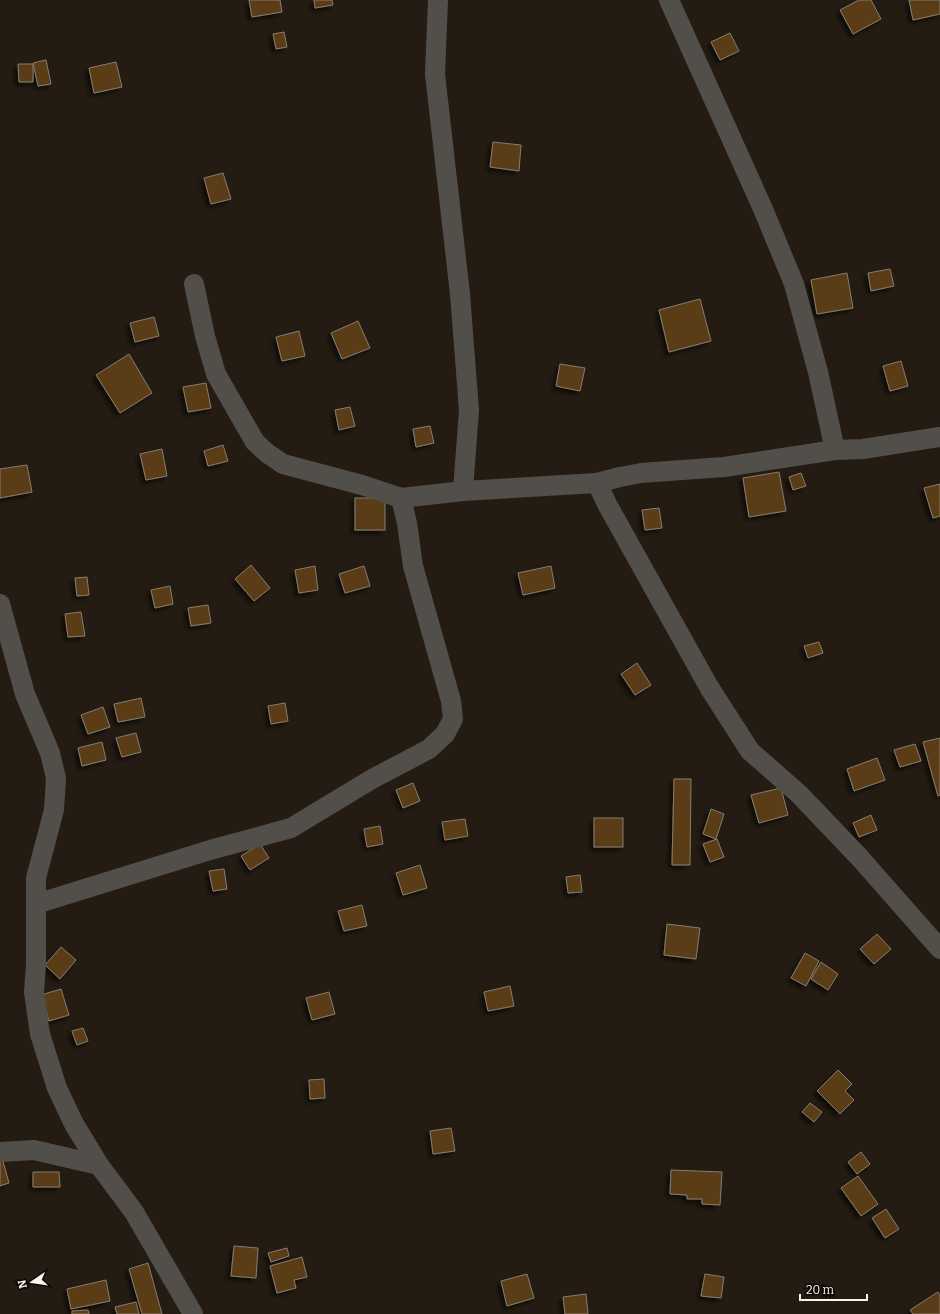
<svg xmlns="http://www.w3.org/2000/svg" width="940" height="1314" font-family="Bitter,serif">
	<defs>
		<filter id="shadow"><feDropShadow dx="-3.5" dy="3.5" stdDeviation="2" flood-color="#0009"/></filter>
	</defs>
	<rect width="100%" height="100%" fill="#241c13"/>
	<!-- building -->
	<g fill="#5a3d14" stroke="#867c70" filter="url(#shadow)">
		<polygon points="249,0 280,0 282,12 252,17"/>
		<polygon points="314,0 332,0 333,5 315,8"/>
		<polygon points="859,0 871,0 881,19 853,34 840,10"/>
		<polygon points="909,0 940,0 940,14 913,20"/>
		<polygon points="284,32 287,47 276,49 273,34"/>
		<polygon points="730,33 739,51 720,60 711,42"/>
		<polygon points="46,60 51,84 38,86 33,63"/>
		<polygon points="116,62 122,87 94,93 89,68"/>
		<polygon points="18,64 33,64 33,82 19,82"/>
		<polygon points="493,142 521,145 519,171 490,167"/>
		<polygon points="223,173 231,199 211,204 204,178"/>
		<polygon points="890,269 894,286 871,291 868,273"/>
		<polygon points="847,273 853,308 817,314 811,280"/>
		<polygon points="700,299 711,341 669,352 659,310"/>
		<polygon points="154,317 159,336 135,342 130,323"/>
		<polygon points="358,321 370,348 342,359 331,333"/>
		<polygon points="299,331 305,356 282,361 276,337"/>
		<polygon points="129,354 152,393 120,413 96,375"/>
		<polygon points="901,361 908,386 890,391 883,366"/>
		<polygon points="560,364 585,368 580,391 556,386"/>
		<polygon points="206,383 211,408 188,412 183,387"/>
		<polygon points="350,407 355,426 339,430 335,410"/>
		<polygon points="430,426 434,443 416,447 413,429"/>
		<polygon points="223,445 228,461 208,466 204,451"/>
		<polygon points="162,449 167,476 146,480 140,454"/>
		<polygon points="27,465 32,492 0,498 0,469"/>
		<polygon points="779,472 786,511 749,517 743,478"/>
		<polygon points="801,473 806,486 793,490 789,477"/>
		<polygon points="940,484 940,516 933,518 924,488"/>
		<rect x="355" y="498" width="30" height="32"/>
		<polygon points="659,508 662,528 645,530 642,510"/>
		<polygon points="251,565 270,588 254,601 235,579"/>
		<polygon points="315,566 318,590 299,593 295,570"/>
		<polygon points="364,566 370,586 345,593 339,574"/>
		<polygon points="551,566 555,588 523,595 518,573"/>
		<polygon points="87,577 89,595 77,596 75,578"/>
		<polygon points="170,586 173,604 155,608 151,590"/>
		<polygon points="208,605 211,623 191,626 188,608"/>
		<polygon points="81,612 85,636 68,637 65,614"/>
		<polygon points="819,642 823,653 808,658 804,646"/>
		<polygon points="637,663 651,685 635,695 621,674"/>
		<polygon points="141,698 145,717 118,722 114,704"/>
		<polygon points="285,703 288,721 271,724 268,706"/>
		<polygon points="103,707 110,727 88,734 81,715"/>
		<polygon points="136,733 141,752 122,757 116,738"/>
		<polygon points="940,738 940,795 938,796 923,742"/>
		<polygon points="102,742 106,760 82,766 78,748"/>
		<polygon points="915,744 921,761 900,767 894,750"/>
		<polygon points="877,758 885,780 854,791 847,769"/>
		<polygon points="674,779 691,779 690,865 672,865"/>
		<polygon points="413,783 420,801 403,808 396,790"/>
		<polygon points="781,788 788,815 759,823 751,795"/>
		<polygon points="711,809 724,814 716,839 703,834"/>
		<polygon points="871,815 877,830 859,837 853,823"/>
		<rect x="594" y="818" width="29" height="29"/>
		<polygon points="465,819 468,836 445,840 442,822"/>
		<polygon points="380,826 383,844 367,847 364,829"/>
		<polygon points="717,839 724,857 710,862 703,844"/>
		<polygon points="260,844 269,858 250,870 241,856"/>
		<polygon points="420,865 427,888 403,895 396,873"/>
		<polygon points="224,869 227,889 213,891 209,871"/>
		<polygon points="580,875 582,892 568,893 566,877"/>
		<polygon points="362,905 367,926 344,931 338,911"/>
		<polygon points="667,924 700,928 696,959 664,955"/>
		<polygon points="877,934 891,949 874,964 860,949"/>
		<polygon points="61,947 76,960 60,979 45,965"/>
		<polygon points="805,953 819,961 806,986 791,978"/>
		<polygon points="821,962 838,974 828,990 811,979"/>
		<polygon points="510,986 514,1006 488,1011 484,992"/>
		<polygon points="61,989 69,1015 49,1021 41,995"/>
		<polygon points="329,992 335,1014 312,1020 306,998"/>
		<polygon points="83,1028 88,1041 77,1045 72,1031"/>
		<polygon points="838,1070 852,1084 845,1091 854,1100 840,1114 817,1091"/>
		<polygon points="324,1079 325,1098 310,1099 309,1080"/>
		<polygon points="810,1103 822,1112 814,1122 802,1112"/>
		<polygon points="451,1128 455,1151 433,1154 430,1131"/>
		<polygon points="861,1152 870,1164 857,1174 848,1162"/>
		<polygon points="1,1154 9,1183 0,1186 0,1155"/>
		<polygon points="671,1170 722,1172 720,1205 702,1204 702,1199 687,1199 687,1195 670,1194"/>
		<polygon points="33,1172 59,1172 60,1187 33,1187"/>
		<polygon points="858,1176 878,1204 861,1216 841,1188"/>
		<polygon points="886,1209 899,1229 885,1238 872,1218"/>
		<polygon points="234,1246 258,1248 256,1278 231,1276"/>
		<polygon points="287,1248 289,1256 271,1262 268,1253"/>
		<polygon points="302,1257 307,1277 294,1280 296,1288 277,1293 270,1266"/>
		<polygon points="148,1263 162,1314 142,1314 129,1269"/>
		<polygon points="527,1274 534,1298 507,1306 501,1281"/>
		<polygon points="705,1274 724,1277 721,1298 701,1296"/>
		<polygon points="106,1280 110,1301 71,1309 67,1289"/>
		<polygon points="938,1292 940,1296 940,1314 913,1314 910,1310"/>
		<polygon points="586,1294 588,1314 565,1314 563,1297"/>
		<polygon points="136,1302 139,1314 117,1314 115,1307"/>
		<polygon points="88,1310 89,1314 72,1314 72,1311"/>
	</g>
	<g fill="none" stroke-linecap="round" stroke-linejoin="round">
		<!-- street -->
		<g stroke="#524e49" stroke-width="20">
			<polyline points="438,0 435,74 460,294 469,410 463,491"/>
			<polyline points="669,0 763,209 794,284 818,372 835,450"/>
			<polyline points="194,284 205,336 216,374 255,442 267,453 283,464 362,485 401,498 463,491 597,483 620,477 641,473 724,467 835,450 863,449 940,437"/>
			<polyline points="597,483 608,506 709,687 750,751 799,794 860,858 940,949"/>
			<polyline points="0,604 25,694 50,753 56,778 54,810 36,878 36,964 34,992 40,1034 57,1088 74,1124 99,1165 134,1212 193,1314"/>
			<polyline points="36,904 210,850 291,828 372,779 429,749 445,734 453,719 451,701 413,566 407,523 401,498"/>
			<polyline points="0,1152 34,1150 99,1165"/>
		</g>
	</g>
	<!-- north arrow -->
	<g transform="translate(32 1282) rotate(257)" stroke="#0b0704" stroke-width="3" paint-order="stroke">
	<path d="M0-3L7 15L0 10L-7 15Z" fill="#f9f3ec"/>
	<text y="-6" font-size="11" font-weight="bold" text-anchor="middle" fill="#f9f3ec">N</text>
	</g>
	<!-- scale -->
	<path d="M800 1294v6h67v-6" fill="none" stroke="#f9f3ec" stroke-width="2"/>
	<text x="806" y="1294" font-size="12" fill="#f9f3ec" stroke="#0b0704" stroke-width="3" paint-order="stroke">20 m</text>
</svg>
